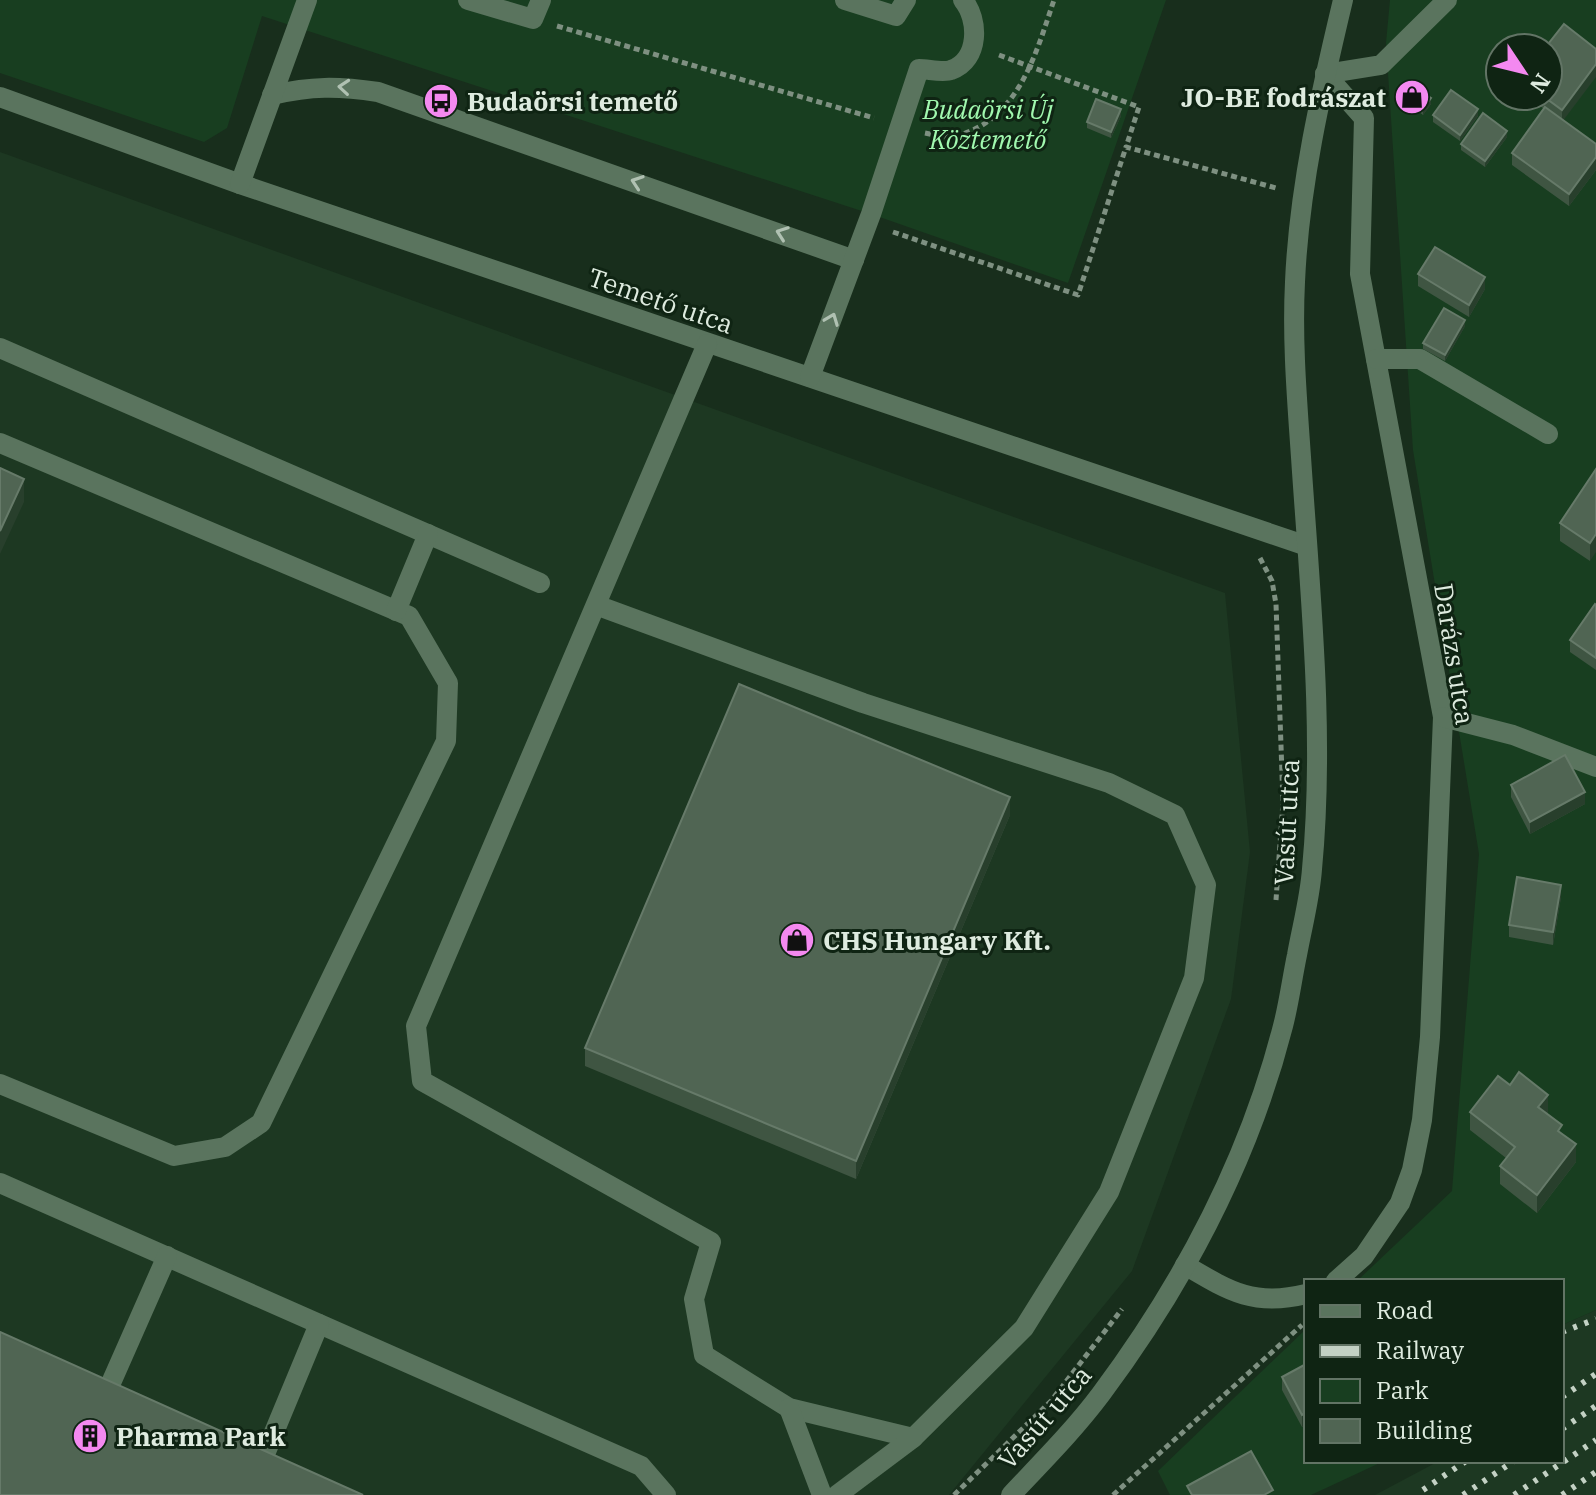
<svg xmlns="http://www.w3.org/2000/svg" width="1596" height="1495" font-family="'IBM Plex Serif',serif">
	<rect width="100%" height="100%" fill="#182e1c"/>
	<!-- built -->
	<g fill="#1d3822">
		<polygon points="0,152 1225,593 1250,852 1231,999 1132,1271 949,1495 0,1495"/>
		<polygon points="1596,1310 1596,1495 1375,1495 1439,1461 1562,1461 1562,1325"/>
	</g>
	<!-- green -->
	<g fill="#183e20" fill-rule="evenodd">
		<polygon points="0,0 1166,0 1068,283 871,214 262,16 227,128 204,142 0,73"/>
		<path d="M1390,0H1596V1310L1562,1325V1281H1357L1452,1191L1479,854L1413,450L1386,43ZM1500,48H1548V96H1500Z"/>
		<polygon points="1306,1329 1306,1461 1384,1461 1311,1495 1170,1495 1158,1471"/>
	</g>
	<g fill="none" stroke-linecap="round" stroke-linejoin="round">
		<!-- path -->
		<g stroke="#7e9081" stroke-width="5" stroke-dasharray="6 4" stroke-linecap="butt">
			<polyline points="557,26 874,118"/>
			<polyline points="999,55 1139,107 1126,147"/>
			<path d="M925,133C935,135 947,139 956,136C1019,120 1036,53 1054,0"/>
			<polyline points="893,232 1078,295 1126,147 1276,188"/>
			<polyline points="1260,558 1272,581 1276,604 1283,802 1276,900"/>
			<polyline points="954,1495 1051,1401 1122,1309"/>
			<polyline points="1113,1495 1302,1325"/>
		</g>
		<!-- minor -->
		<g stroke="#5a745e" stroke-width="20">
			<polyline points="468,0 533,19 541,0"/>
			<polyline points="845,0 896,16 906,0"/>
			<polyline points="1325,74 1364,118 1360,274 1443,717 1430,1037 1422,1120 1412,1170 1400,1203 1364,1256 1336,1281"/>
			<polyline points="1325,74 1381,65 1447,0"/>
			<path d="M272,95C312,86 337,86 378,92L854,260"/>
			<polyline points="0,97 240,184 1307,546"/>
			<polyline points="240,184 307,0"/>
			<polyline points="0,348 540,583"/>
			<polyline points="1376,359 1420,359 1548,434"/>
			<path d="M810,377L871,214L919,69C928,69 943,73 951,70C980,60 979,19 963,0"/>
			<polyline points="0,443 409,616 448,683 446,741 261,1123 225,1147 174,1156 0,1084"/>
			<polyline points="596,605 863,703 1109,783 1175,815 1206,885 1194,978 1109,1192 1024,1328 913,1438 789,1408 704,1355 694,1299 711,1242 422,1081 416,1026 707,344"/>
			<polyline points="396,611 428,534"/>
			<polyline points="1443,717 1513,735 1596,767"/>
			<polyline points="0,1183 641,1466 666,1495"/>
			<path d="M1185,1265C1229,1291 1254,1307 1306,1294"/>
			<polyline points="103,1401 167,1256"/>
			<polyline points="789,1408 822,1495"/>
			<polyline points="258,1471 319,1324"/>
			<polyline points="837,1495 913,1438"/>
			<path d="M1011,1495C1042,1462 1074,1430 1101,1394C1183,1284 1249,1159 1283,1026C1289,1003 1292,979 1297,955C1302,927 1310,898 1312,869C1325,733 1310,593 1301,457C1297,399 1292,340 1295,282C1299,187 1321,92 1343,0"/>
		</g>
		<!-- rail -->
		<g stroke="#c3d1c4" stroke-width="6" stroke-dasharray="4 8" stroke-linecap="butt">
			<polyline points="1562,1332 1596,1319"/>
			<polyline points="1562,1397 1596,1374"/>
			<polyline points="1562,1429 1596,1406"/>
			<polyline points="1423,1490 1466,1461"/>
			<polyline points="1463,1495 1514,1461"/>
			<polyline points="1514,1495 1596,1440"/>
			<polyline points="1562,1495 1596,1472"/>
		</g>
	</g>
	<!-- wall -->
	<g fill="#3f5542">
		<polygon points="1564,24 1563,120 1596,144 1596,170 1569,206 1512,165 1512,153 1544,109 1527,96 1548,96"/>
		<polygon points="1406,96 1431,104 1423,115 1406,102"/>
		<polygon points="1433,115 1478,116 1460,141 1433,122"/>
		<polygon points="1121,116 1111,138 1087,128 1087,122"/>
		<polygon points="1507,137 1485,167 1461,150 1461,144"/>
		<polygon points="1418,274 1485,289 1469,317 1418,286"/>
		<polygon points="1465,326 1445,361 1423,349 1423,343"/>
		<polygon points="1596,469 1590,561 1560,541 1560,523"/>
		<polygon points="1596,605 1596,670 1570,652 1570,640"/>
		<polygon points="1511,785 1585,804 1530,834 1511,797"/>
		<polygon points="1010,815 856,1179 585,1066 585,1048"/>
		<polygon points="1561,897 1553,945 1509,937 1509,925"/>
		<polygon points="1470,1112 1548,1113 1547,1114 1562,1134 1576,1162 1537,1213 1500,1184 1500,1166 1506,1158 1470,1130"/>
		<polygon points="1306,1364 1306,1424 1302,1427 1282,1390 1282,1377"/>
	</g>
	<!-- shaded-wall -->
	<g fill="#283f2c">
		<polygon points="1596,64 1596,77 1562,122 1562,110"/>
		<polygon points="1431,98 1431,104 1423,115 1423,109"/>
		<polygon points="1121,109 1121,116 1111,138 1111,132"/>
		<polygon points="1478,109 1478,116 1460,141 1460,135"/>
		<polygon points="1507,131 1507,137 1485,167 1485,161"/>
		<polygon points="1596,157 1596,170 1569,206 1569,194"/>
		<polygon points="1485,277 1485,289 1469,317 1469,305"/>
		<polygon points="1465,320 1465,326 1445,361 1445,355"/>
		<polygon points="24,479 24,502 0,554 0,531"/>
		<polygon points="1596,534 1596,552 1590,561 1590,543"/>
		<polygon points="1585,792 1585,804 1530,834 1530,822"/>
		<polygon points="1010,797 1010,815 856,1179 856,1161"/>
		<polygon points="1561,885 1561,897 1553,945 1553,932"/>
		<polygon points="1548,1095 1548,1113 1538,1125 1538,1107"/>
		<polygon points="1576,1144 1576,1162 1537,1213 1537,1195"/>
		<polygon points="1306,1412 1306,1424 1302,1427 1302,1415"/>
	</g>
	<!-- building -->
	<g fill="#506553" stroke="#667a69" stroke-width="2">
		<polygon points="1564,24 1596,49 1596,64 1562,110 1543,96 1548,96 1548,48 1545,48"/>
		<polygon points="1413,86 1431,98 1423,109 1406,96"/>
		<polygon points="1451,90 1478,109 1460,135 1433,115"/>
		<polygon points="1096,99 1121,109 1111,132 1087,122"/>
		<polygon points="1545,107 1596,144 1596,157 1569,194 1512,153"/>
		<polygon points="1483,113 1507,131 1485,161 1461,144"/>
		<polygon points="1435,247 1485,277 1469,305 1418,274"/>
		<polygon points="1444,308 1465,320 1445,355 1423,343"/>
		<polygon points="0,468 24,479 0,531"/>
		<polygon points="1596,469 1596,534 1590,543 1560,523"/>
		<polygon points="1595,604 1596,605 1596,658 1570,640"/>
		<polygon points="739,684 1010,797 856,1161 585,1048"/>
		<polygon points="1565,755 1585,792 1530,822 1511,785"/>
		<polygon points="1517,877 1561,885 1553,932 1509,925"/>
		<polygon points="1519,1072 1548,1095 1538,1107 1562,1125 1558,1131 1576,1144 1537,1195 1500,1166 1515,1147 1470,1112 1498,1076 1510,1085"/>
		<polygon points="0,1332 363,1495 0,1495"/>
		<polygon points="1306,1364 1306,1412 1302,1415 1282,1377"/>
		<polygon points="1251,1451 1273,1490 1264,1495 1192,1495 1187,1486"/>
	</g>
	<!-- one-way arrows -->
	<defs><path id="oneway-chevron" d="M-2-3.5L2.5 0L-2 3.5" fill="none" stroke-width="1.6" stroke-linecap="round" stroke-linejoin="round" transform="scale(2)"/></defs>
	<g stroke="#b0c1b2">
		<use href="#oneway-chevron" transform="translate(344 87) rotate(-175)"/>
		<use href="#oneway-chevron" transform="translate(637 182) rotate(-161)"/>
		<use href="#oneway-chevron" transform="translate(782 233) rotate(-160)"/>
		<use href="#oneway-chevron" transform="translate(832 319) rotate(-69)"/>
	</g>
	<!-- icons -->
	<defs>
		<g id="shop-disc" transform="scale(1.8)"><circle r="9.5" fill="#f489f0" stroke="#0f2413"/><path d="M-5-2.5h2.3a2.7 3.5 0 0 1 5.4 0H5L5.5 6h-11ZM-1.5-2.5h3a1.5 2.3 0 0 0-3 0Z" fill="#111"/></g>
		<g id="bus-disc" transform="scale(1.8)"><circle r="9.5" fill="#f489f0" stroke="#0f2413"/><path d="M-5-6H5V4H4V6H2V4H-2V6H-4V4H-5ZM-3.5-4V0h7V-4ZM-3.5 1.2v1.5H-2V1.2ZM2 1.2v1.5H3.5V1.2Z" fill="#111"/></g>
		<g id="building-disc" transform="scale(1.8)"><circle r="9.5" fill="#f489f0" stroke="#0f2413"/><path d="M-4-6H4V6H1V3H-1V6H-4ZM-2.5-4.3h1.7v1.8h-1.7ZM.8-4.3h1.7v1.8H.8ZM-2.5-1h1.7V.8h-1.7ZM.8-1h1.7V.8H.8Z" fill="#111"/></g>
	</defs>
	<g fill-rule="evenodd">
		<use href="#shop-disc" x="1412" y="97"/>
		<use href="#bus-disc" x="441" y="101"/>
		<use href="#shop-disc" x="797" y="940"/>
		<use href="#building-disc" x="90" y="1436"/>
	</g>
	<g text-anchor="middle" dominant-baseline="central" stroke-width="6" stroke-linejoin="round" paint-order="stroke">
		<!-- poi labels -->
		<g font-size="26" font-weight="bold" fill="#deebdf" stroke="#0f2413" text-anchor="start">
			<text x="1386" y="97" text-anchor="end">JO-BE fodrászat</text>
			<text x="467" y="101">Budaörsi temető</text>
			<text x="823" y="940">CHS Hungary Kft.</text>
			<text x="116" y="1436">Pharma Park</text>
		</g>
		<!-- park labels -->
		<g font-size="26" font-style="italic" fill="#a1f9af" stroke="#0f2413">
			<text x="988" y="109">Budaörsi Új<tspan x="988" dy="30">Köztemető</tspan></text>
		</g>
		<!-- street labels -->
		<g font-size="26" fill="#deebdf" stroke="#0f2413">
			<text transform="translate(661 300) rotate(19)">Temető utca</text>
			<text transform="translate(1455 654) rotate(81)">Darázs utca</text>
			<text transform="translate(1286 822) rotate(-87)">Vasút utca</text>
			<text transform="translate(1044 1417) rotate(-49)">Vasút utca</text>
		</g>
	</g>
	<!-- legend -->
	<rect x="1304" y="1279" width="260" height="184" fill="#0f2413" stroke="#627465" stroke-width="2"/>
	<rect x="1320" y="1305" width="40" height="12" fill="#5a745e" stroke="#627465" stroke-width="2"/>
	<text x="1376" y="1319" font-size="24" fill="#deebdf">Road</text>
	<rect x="1320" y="1345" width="40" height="12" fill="#c3d1c4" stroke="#627465" stroke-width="2"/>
	<text x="1376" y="1359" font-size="24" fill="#deebdf">Railway</text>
	<rect x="1320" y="1379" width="40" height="24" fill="#183e20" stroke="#627465" stroke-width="2"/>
	<text x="1376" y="1399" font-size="24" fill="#deebdf">Park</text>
	<rect x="1320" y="1419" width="40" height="24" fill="#506553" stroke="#627465" stroke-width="2"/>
	<text x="1376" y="1439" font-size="24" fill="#deebdf">Building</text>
	<!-- north arrow -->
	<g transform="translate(1524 72) rotate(125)"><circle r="38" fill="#0f2413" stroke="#627465" stroke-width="2"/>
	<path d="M0-6L14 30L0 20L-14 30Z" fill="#f489f0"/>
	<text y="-12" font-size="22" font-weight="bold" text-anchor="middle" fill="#deebdf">N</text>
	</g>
</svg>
